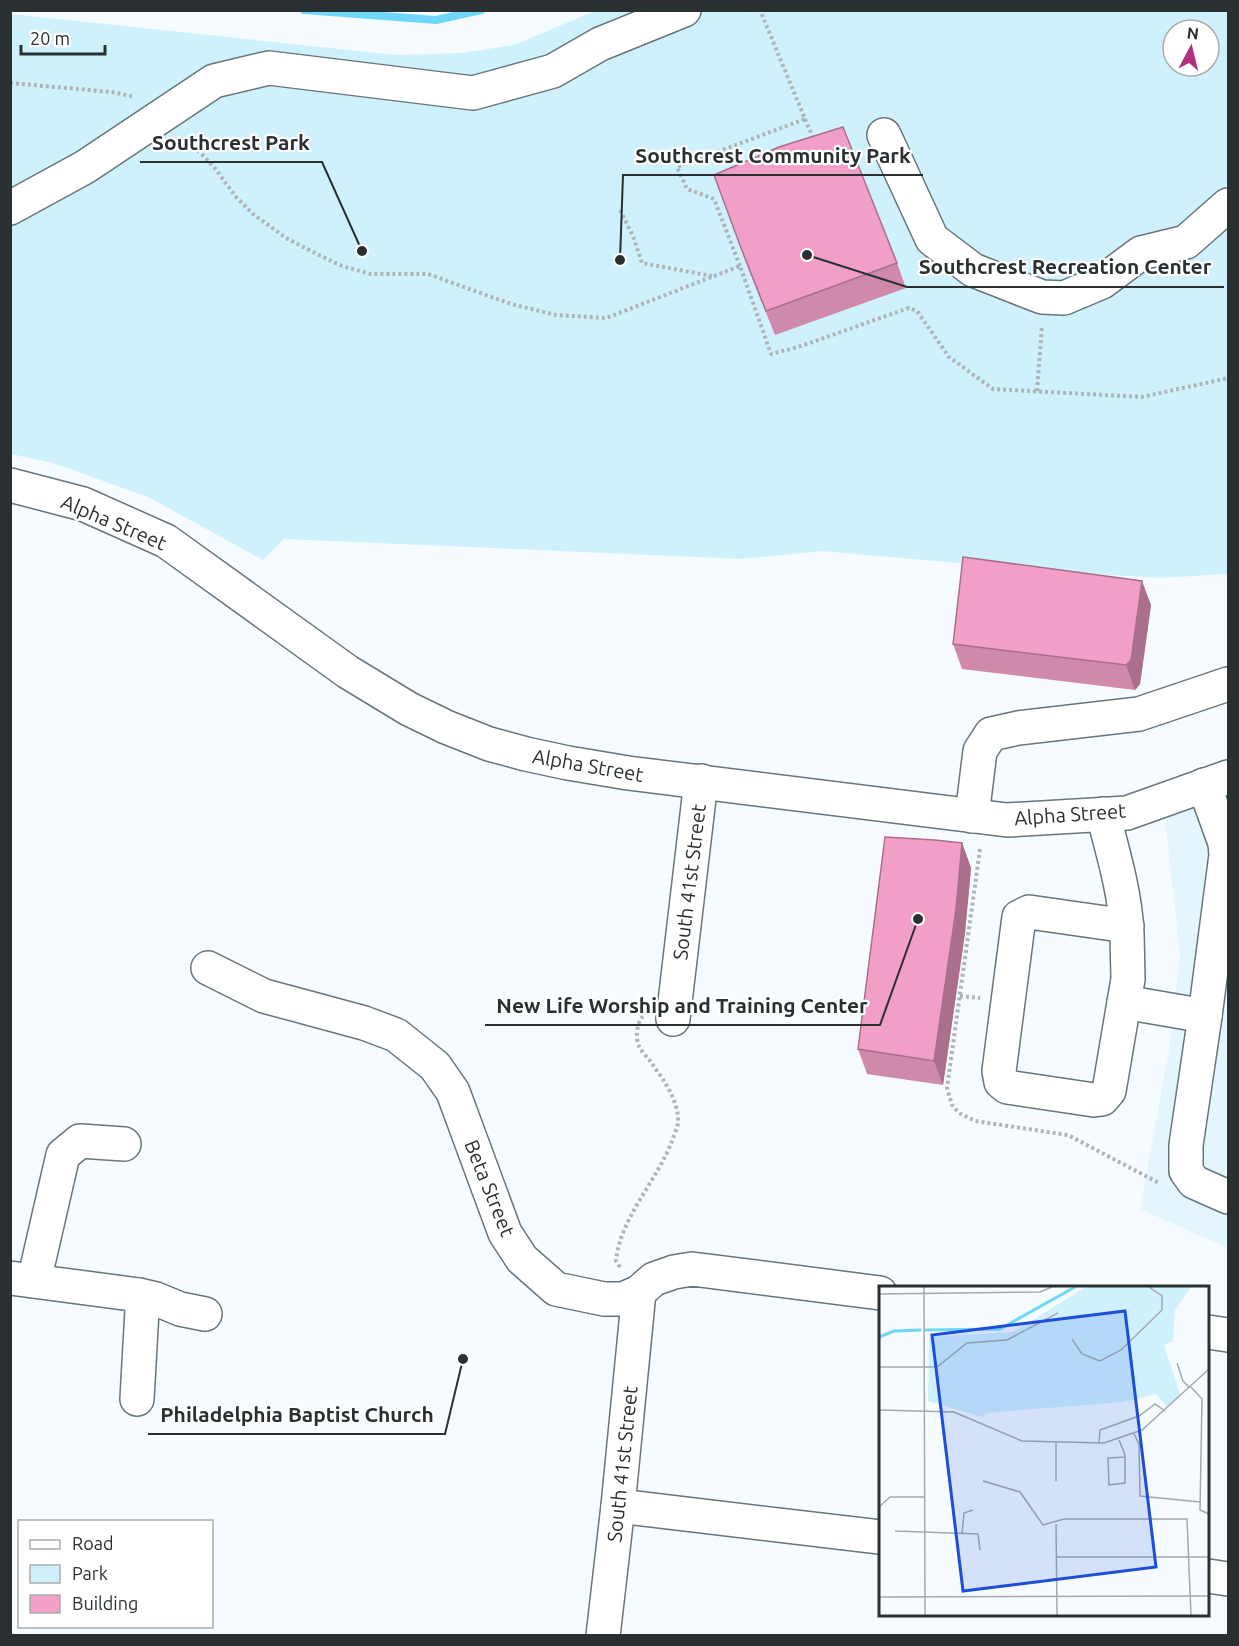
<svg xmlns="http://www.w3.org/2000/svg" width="1239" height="1646" font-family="Ubuntu,sans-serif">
	<rect width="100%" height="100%" fill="#f5fbfe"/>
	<!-- built -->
	<polygon fill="#e3f6fd" points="1228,788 1228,1248 1140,1209 1169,1050 1180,954 1164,811"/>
	<!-- green -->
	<path fill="#cff1fe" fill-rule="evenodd" d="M595,11H1228V574L1159,578L1049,571L822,551L743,559L284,539L263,560L148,497L53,463L11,454V14L396,55L462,53L514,45ZM1173,30H1209V66H1173Z"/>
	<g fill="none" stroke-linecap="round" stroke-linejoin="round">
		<!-- stream -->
		<polyline stroke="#70d7fb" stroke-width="8" points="304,10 436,20 481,10"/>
		<!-- minor casing -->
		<g stroke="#68757a" stroke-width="36">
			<g id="minor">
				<polyline points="884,135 932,239 973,270 1042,297 1064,298 1102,282 1141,253 1186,242 1228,205"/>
				<polyline points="10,208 85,167 214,81 269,68 473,93 553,71 600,44 684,10"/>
				<polyline points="10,485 83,504 166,541 348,672 409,709 446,727 489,744 526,754 568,763 628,773 1007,820 1127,813 1228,777"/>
				<polyline points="1204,785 1225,843 1226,855 1205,1016 1186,1145 1186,1171 1194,1182 1228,1197"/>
				<path d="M1103,814C1113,853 1125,892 1127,933L1128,979L1109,1091L1102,1099L1094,1100L1007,1087L1001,1082L999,1071L1019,917L1029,912L1127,926"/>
				<polyline points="972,816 980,751 991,734 1018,728 1139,714 1228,684"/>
				<polyline points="208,968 264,996 364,1023 396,1035 435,1066 453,1092 505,1233 522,1259 556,1289 604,1299 623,1299 639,1292 654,1279 674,1272 692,1269 880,1293"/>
				<polyline points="1124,1002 1205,1016"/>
				<polyline points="673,1019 701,781"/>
				<polyline points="10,1278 139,1295 142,1310 137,1399"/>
				<polyline points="34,1281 63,1155 80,1141 124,1144"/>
				<polyline points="139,1295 156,1299 180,1309 205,1314"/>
				<polyline points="1208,1332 1228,1335"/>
				<polyline points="618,1506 880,1537"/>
				<polyline points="1208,1576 1228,1579"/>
				<polyline points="603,1636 618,1506 639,1292"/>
			</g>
		</g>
		<!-- path -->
		<g stroke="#afb5b7" stroke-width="4" stroke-dasharray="3 3" stroke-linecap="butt">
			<polyline points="10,83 112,92 135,97"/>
			<polyline points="805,119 814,140"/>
			<polyline points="184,138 190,142 214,167 236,197 253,214 286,238 321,256 342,266 371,274 428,274 511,304 556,315 606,318 740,266 771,354 798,347 909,308 917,311 949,357 993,389 1142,397 1228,378"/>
			<polyline points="620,210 633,236 642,263 712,276"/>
			<polyline points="740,266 714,199 687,189 677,167 805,119 760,10"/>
			<polyline points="1037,391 1042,326"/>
			<polyline points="980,849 947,1088 952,1105 959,1113 975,1121 1068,1135 1159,1183"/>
			<polyline points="960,996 980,998"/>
			<path d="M620,1267L616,1261C620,1218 657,1181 672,1141C674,1135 677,1129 678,1123C679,1100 663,1079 650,1061C647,1057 641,1051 639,1046C635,1038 637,1022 643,1016"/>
		</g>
		<!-- minor -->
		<use href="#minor" stroke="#fff" stroke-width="33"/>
	</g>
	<!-- wall -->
	<g fill="#cf89aa">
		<polygon points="714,175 897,263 906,288 775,335 750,273"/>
		<polygon points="1151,605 1140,684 1135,690 962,669 953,644"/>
		<polygon points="962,843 971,868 965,933 943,1085 867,1074 858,1049"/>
	</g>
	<!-- shaded-wall -->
	<g fill="#a96f8b">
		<polygon points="1142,581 1151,605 1140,684 1135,690 1126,665"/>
		<polygon points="962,843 971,868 965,933 943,1085 934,1061"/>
	</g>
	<!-- building -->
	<g fill="#f19fc6" stroke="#a96f8b" stroke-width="1.5">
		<polygon points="843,127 897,263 766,311 741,248 714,175 779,147"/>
		<polygon points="963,557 1142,581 1131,660 1126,665 953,644"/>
		<polygon points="885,837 935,840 962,843 956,909 934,1061 858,1049"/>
	</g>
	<g text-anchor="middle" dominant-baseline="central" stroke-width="4.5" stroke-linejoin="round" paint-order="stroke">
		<!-- street labels -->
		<g font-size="20" fill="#2a3032" stroke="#fff">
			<text transform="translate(114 522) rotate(23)">Alpha Street</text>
			<text transform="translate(588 765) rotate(10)">Alpha Street</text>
			<text transform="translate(1070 814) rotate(-4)">Alpha Street</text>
			<text transform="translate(689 882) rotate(-83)">South 41st Street</text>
			<text transform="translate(490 1188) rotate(68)">Beta Street</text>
			<text transform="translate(622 1464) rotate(-84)">South 41st Street</text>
		</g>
	</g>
	<!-- overview -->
	<g transform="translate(879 1286)">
		<rect width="330" height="330" fill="#f5fbfe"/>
		<path d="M207,1H312L296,24L294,55L285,59L301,108L288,121L277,108L244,116L107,127L104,131L49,115L50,51L134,46Z" fill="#cff1fe"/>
		<path fill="none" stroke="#70d7fb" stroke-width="3" d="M46,44L121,43L196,1M0,51L15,45L42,44"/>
		<path fill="none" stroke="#a4aaac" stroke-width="1.5" d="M45,1L46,329M0,8L161,6L173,1M193,53L203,68L221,75L242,64L283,24V10L270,1M298,77L304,95L311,102M0,81H58L88,57L128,54L179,27M312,101L323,113L321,224L330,228M0,124L75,126L143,155L225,157L263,144L330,83M255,148L260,158L261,210L321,216M240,154L245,166L246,171V197L230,199L229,172L246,171M177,157V195M220,157L221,144L260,130L276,118L286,125M104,195L141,206L164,239L185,233H308L312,329M0,221L11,211H46M177,238L178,329M16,245L99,248L101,264M83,248L85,227L94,224M178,271H330M0,311L330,310"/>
		<path fill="#1d4ed8" fill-opacity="0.15" stroke="#1d4ed8" stroke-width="3" d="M246,25L277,281L84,305L53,49Z"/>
		<rect width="330" height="330" fill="none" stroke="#2a3032" stroke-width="3"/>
	</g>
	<!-- callouts -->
	<path fill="none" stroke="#2a3032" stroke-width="2" d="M362 251L322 162H140M620 260L623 175H923M807 255L907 287H1224M918 919L880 1025H485M463 1359L445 1434H148"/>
	<g fill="#2a3032" stroke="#fff" stroke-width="2">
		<circle cx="362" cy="251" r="6"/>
		<circle cx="620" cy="260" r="6"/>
		<circle cx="807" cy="255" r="6"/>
		<circle cx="918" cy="919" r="6"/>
		<circle cx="463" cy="1359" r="6"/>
	</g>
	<g font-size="21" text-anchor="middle" font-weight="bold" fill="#2a3032" stroke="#fff" stroke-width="4.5" stroke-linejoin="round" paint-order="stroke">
		<text x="231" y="150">Southcrest Park</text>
		<text x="773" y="163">Southcrest Community Park</text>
		<text x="1065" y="274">Southcrest Recreation Center</text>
		<text x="682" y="1013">New Life Worship and Training Center</text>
		<text x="297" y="1422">Philadelphia Baptist Church</text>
	</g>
	<!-- border -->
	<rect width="1239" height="1646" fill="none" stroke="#2a3032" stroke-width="24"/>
	<!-- legend -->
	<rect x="18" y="1520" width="195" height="108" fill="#ffffff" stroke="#aaacad" stroke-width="1.5"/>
	<rect x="30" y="1540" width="30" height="9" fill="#ffffff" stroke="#aaacad" stroke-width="1.5"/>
	<text x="72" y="1550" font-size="18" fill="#2a3032">Road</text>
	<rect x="30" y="1565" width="30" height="18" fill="#cff1fe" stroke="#aaacad" stroke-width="1.5"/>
	<text x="72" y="1580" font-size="18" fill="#2a3032">Park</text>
	<rect x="30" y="1595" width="30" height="18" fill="#f19fc6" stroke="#aaacad" stroke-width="1.5"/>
	<text x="72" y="1610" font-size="18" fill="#2a3032">Building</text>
	<!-- north arrow -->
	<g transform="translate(1191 48) rotate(7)"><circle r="28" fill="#ffffff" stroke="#aaacad" stroke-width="1.5"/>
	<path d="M0-4.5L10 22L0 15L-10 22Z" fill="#b2317c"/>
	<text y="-9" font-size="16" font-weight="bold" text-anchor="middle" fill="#2a3032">N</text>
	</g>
	<!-- scale -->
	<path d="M21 45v9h84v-9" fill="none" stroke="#2a3032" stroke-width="3"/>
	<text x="30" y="45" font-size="18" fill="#2a3032" stroke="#ffffff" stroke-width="4.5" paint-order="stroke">20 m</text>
</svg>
